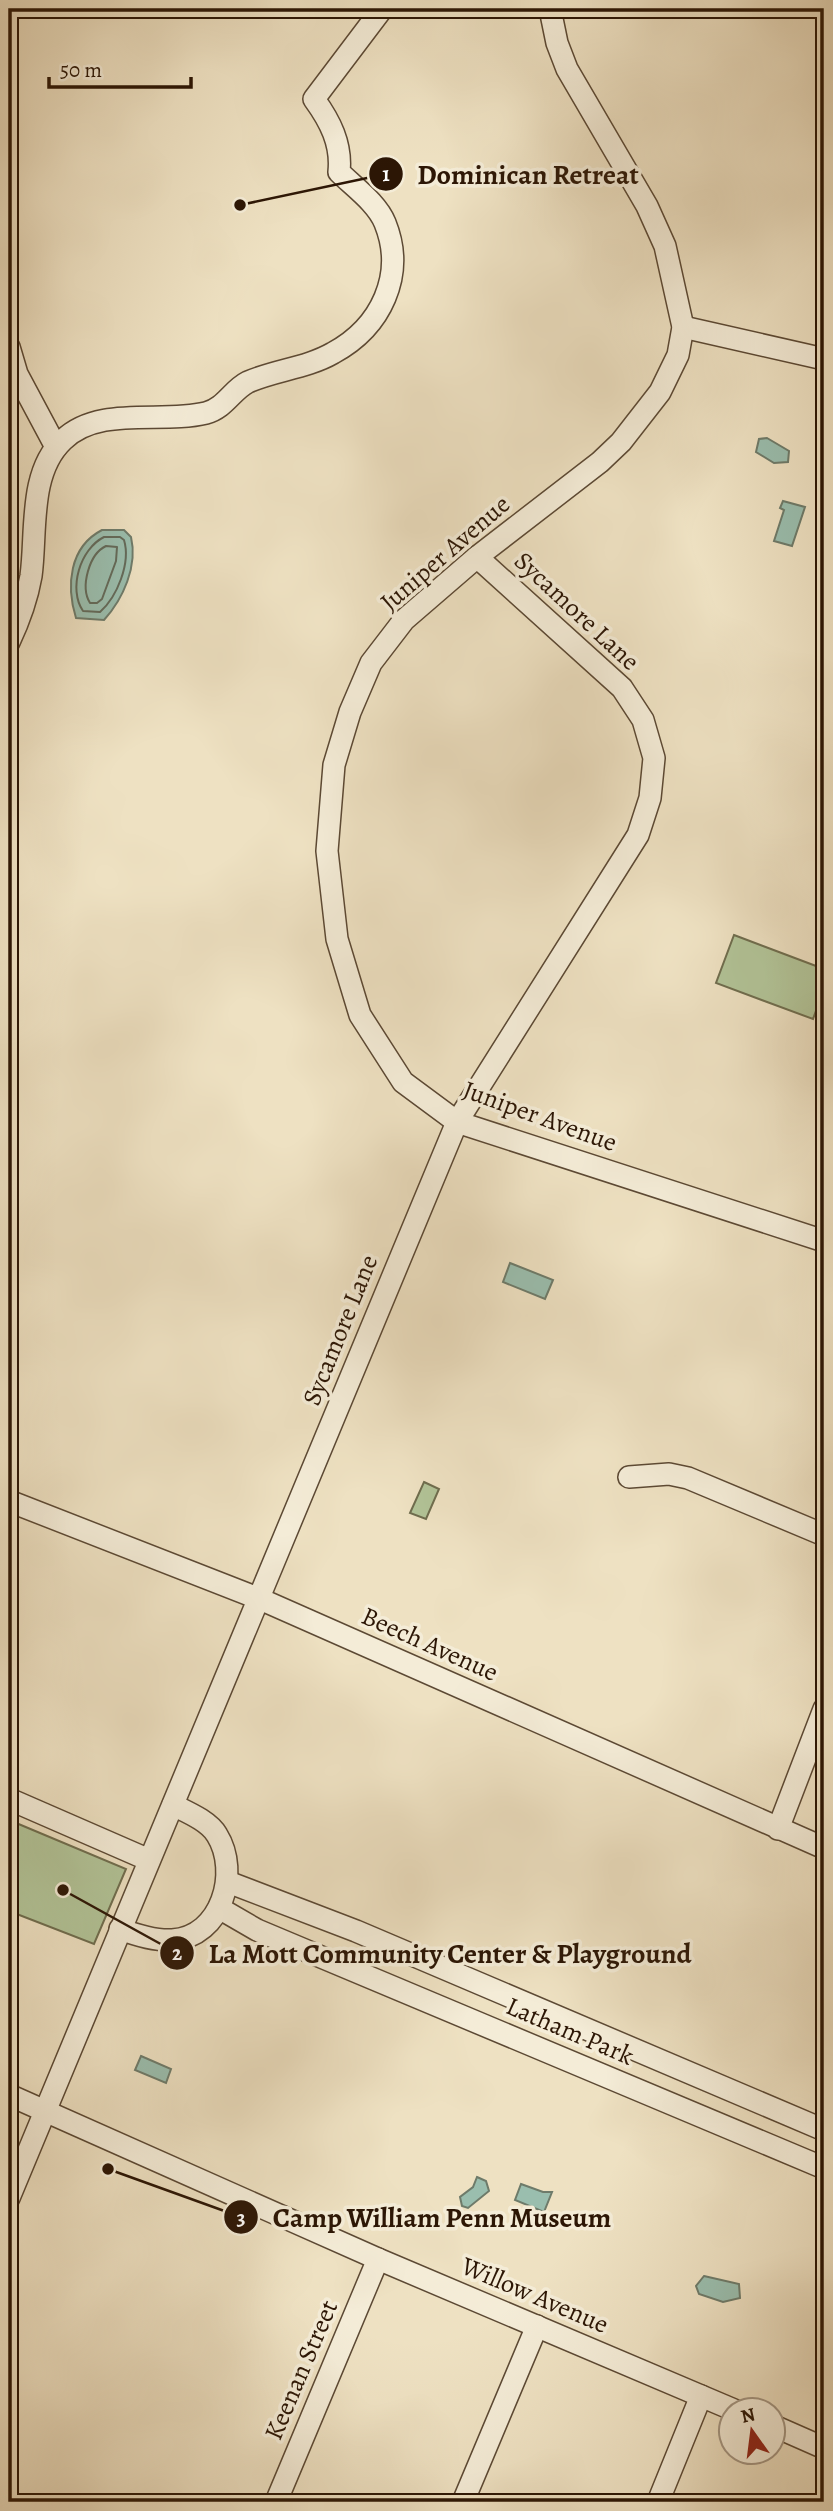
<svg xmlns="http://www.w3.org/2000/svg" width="833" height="2511" font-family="Alegreya,serif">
	<rect width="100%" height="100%" fill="#eee1c2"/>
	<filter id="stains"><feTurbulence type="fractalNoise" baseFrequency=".00286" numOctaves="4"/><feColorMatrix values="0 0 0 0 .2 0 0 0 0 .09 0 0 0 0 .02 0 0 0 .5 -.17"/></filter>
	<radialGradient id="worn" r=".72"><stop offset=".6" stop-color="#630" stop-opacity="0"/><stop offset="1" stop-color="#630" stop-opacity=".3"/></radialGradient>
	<!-- green -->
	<g fill="#b2c498" stroke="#6f6d4e" stroke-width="2">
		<polygon points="734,935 824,969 824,989 813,1019 716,983"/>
		<polygon points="424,1482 439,1489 426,1519 410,1513"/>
		<polygon points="9,1820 126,1869 94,1944 9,1911"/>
	</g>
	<!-- water -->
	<g fill="#9abeae" stroke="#6e7b6a" stroke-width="2">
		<polygon points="767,438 789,451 788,462 774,463 756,452 759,439"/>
		<polygon points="783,501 805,507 792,546 774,541 784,510 780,508"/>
		<path d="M102,530H124L131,537C138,566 123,599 104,620L76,618C66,586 69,547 102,530Z"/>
		<polygon points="510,1263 553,1280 545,1299 503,1282"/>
		<polygon points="141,2056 171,2069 166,2083 135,2070"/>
		<polygon points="477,2177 486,2181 489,2191 468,2208 462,2206 460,2197 473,2187"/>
		<polygon points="521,2184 543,2192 552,2192 544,2212 515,2200"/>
		<polygon points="704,2276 739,2284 740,2298 723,2302 699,2294 696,2286"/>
	</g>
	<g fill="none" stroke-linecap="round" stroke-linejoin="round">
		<!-- shore -->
		<g stroke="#636a5a" stroke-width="2">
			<path d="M104,537H120L124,540C131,563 117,597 100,612L83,611C68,589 80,549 104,537Z"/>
			<path d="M106,546L117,547L116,561L102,599L97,603H90C80,587 89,554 106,546Z"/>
		</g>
		<!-- street casing -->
		<g stroke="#5c4934" stroke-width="24">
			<g id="street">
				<polyline points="550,9 557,43 567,69 647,206 665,246 683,327 678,355 660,392 621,442 600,462 477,557 404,620 371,663 350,712 334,765 327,851 337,939 360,1015 403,1082 457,1122 824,1241"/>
				<polyline points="683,327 824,359"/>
				<polyline points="9,347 17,374 56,447"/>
				<path d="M9,642C19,621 27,599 31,576C37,533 28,473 63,440C99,405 161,424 206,413C225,408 232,390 248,382C275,370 307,368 333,353C381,327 406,275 385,223C377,203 354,187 339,172C342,144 330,121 314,99L382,9"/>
				<polyline points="629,1477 669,1474 688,1478 824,1535"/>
				<polyline points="9,1501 260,1599 824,1848"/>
				<polyline points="9,1799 149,1860"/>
				<polyline points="778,1829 824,1709"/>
				<polyline points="228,1882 356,1931 824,2130"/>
				<polyline points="219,1908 257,1930 824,2168"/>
				<path d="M120,1929C136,1935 155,1941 172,1940C222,1937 240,1872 217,1835C209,1821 187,1812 173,1805"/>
				<polyline points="9,2095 378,2259 734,2410"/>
				<polyline points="9,2198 457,1122 638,835 650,798 654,758 643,720 622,688 477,557"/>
				<polyline points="774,2426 824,2448"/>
				<polyline points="276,2502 378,2259"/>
				<polyline points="463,2502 537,2326"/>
				<polyline points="658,2502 701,2396"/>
			</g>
		</g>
		<!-- street -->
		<use href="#street" stroke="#f4ecd7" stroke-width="21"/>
	</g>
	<g text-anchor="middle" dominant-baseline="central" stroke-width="7" stroke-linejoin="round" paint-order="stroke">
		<!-- street labels -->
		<g font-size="26" fill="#2c1605" stroke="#f4ecd7">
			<text transform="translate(445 553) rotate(-41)">Juniper Avenue</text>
			<text transform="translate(577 611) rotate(43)">Sycamore Lane</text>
			<text transform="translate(540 1116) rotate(20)">Juniper Avenue</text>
			<text transform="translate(340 1330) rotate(-68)">Sycamore Lane</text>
			<text transform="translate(430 1644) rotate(24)">Beech Avenue</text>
			<text transform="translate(570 2031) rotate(23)">Latham Park</text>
			<text transform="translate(535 2295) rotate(23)">Willow Avenue</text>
			<text transform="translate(301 2370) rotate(-67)">Keenan Street</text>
		</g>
	</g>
	<!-- callouts -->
	<path fill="none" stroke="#2c1605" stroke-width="2.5" d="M240 205L386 174M63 1890L177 1953M108 2169L241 2217"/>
	<g fill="#2c1605" stroke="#f4ecd7" stroke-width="2.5">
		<circle cx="240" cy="205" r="7"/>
		<circle cx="63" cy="1890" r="7"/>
		<circle cx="108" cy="2169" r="7"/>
		<circle cx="386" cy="174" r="18"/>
		<circle cx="177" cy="1953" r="18"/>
		<circle cx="241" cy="2217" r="18"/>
	</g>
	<g font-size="21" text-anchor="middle" font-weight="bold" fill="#fff">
		<text x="386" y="181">1</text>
		<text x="177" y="1960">2</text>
		<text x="241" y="2225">3</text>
	</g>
	<g font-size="28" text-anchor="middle" font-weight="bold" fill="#2c1605" stroke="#f4ecd7" stroke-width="7" stroke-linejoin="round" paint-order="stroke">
		<text x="528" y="184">Dominican Retreat</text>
		<text x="450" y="1963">La Mott Community Center &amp; Playground</text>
		<text x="442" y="2227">Camp William Penn Museum</text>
	</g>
	<!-- margin -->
	<rect width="833" height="2511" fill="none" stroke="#eee1c2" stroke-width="35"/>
	<rect x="10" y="10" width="812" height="2490" fill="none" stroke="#2c1605" stroke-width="3.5"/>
	<rect x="18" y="18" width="798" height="2476" fill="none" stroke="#2c1605" stroke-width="2"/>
	<!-- north arrow -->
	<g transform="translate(752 2431) rotate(346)"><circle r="33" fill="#f4ecd7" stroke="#a49683" stroke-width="2"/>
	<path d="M0-5L12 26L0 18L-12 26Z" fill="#8f2418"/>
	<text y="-10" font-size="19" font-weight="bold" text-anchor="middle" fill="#2c1605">N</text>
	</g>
	<!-- scale -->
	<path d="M49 77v10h142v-10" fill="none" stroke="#2c1605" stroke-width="3.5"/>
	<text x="60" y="77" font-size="21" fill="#2c1605" stroke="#f4ecd7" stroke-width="5" paint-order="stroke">50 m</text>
	<rect width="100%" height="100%" filter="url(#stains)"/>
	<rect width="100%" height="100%" fill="url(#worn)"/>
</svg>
